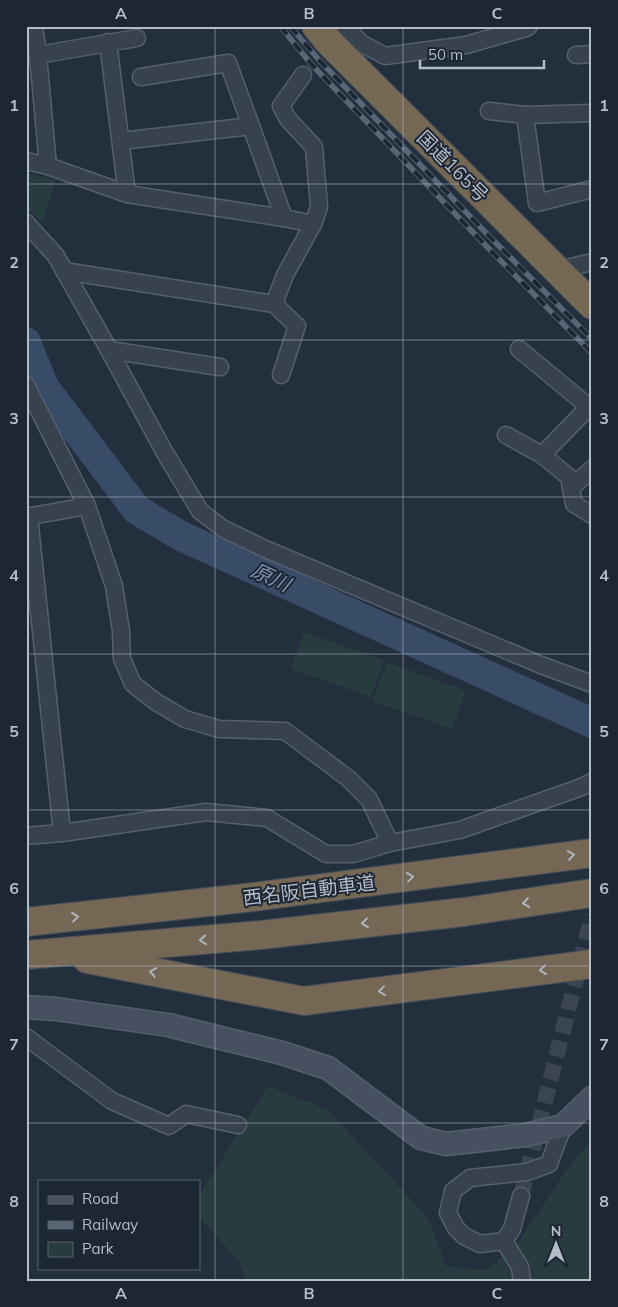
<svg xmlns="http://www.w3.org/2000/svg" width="618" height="1307" font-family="Mulish,'Noto Sans JP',sans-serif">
	<rect width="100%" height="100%" fill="#242f3e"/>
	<!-- green -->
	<g fill="#263c3f">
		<polygon points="26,172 56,181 42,222 26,208"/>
		<polygon points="304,632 384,660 371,697 291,669"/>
		<polygon points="387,662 466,691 452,729 372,701"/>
		<polygon points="268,1086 328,1110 429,1219 446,1266 486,1270 517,1244 576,1156 592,1142 592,1281 247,1281 238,1260 199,1217 199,1195"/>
	</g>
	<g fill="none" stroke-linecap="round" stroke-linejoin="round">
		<!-- river -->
		<polyline stroke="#394c67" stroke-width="30" points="26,342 44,387 137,510 181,536 592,723"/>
		<!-- street-tunnel -->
		<polyline stroke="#3a4453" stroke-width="16" stroke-dasharray="16 8" stroke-linecap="butt" points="521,1196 592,916"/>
		<!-- street casing -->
		<g stroke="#565f6c" stroke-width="19">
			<g id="street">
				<polyline points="34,26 38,55 48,166"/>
				<polyline points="345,26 361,43 385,56 466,45 526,28 529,26"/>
				<polyline points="108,42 127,194"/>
				<polyline points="38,55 137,38"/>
				<polyline points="576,55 592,54"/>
				<polyline points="303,75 281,106 288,119 314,147 319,207 313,224"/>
				<polyline points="141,77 228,63 251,126"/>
				<polyline points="489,111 525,115"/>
				<polyline points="592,113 525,115 537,203 592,189"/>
				<polyline points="26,161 48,166 127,194 284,218"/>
				<polyline points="26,223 56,256 109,350 165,453 200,511 222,528 263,548 541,665 592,684"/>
				<polyline points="558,270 592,262"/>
				<polyline points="64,271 274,304 285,275 313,224 284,218 251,126 121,141"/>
				<polyline points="274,304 297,326 281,375"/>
				<polyline points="519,349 589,407 542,455"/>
				<polyline points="109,350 220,367"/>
				<polyline points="26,385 87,506 114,586 121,631 122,659 133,684 156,702 185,719 219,729 285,731 349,779 369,799 390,843"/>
				<polyline points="506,435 542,455 569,477 574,504 592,515"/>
				<polyline points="571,488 592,469"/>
				<polyline points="29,516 62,833"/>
				<polyline points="26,517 87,506"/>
				<polyline points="26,836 62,833 206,812 267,818 326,854 353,854 390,843 460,830 579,788 592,782"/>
				<polyline points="26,1037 112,1101 169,1126 186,1114 238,1125"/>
				<polyline points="521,1196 512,1229 504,1241 480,1244 464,1236 456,1228 448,1213 453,1191 470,1178 527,1172 549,1164 563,1126"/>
				<polyline points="504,1241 520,1267 522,1281"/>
			</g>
		</g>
		<!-- secondary casing -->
		<g stroke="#565f6c" stroke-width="25">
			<polyline id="secondary" points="26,1007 56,1009 168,1025 282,1053 328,1068 421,1138 446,1144 526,1135 563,1126 592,1098"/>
		</g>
		<!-- highway casing -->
		<g stroke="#434c59" stroke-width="30">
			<g id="highway">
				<polyline points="316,26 329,42 592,305"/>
				<polyline points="26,922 245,898 592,853"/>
				<polyline points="26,955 261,935 464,912 592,893"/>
				<polyline points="87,959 304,1001 592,964"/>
			</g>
		</g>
		<!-- street -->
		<use href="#street" stroke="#38414e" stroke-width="16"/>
		<!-- secondary -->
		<use href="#secondary" stroke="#465061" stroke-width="22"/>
		<!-- highway -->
		<use href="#highway" stroke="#746855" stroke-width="28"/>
		<!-- rail casing -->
		<g stroke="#5a6575" stroke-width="5.5">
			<g id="rail">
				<polyline points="280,26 312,65 491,251 592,353"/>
				<polyline points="290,26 319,60 489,236 592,339"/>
			</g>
		</g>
		<!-- rail -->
		<use href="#rail" stroke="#1d2633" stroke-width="4" stroke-dasharray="11" stroke-linecap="butt"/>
	</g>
	<!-- one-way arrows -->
	<defs><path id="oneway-chevron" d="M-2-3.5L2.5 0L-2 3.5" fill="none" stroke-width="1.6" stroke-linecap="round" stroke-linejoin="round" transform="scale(1.25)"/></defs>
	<g stroke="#aeb4bd">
		<use href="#oneway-chevron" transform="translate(571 855) rotate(-8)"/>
		<use href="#oneway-chevron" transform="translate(410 877) rotate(-7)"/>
		<use href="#oneway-chevron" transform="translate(526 903) rotate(172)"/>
		<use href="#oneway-chevron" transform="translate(75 917) rotate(-6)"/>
		<use href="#oneway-chevron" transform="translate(365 923) rotate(174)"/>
		<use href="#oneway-chevron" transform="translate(203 940) rotate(175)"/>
		<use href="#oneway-chevron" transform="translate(543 970) rotate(173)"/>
		<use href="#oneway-chevron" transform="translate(153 972) rotate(-169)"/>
		<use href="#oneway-chevron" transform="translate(382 991) rotate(173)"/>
	</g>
	<!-- grid -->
	<path fill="none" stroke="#b4bcc9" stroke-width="1" stroke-opacity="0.55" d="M215,26V1281M403,26V1281M26,184H592M26,340H592M26,497H592M26,654H592M26,810H592M26,966H592M26,1123H592"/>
	<g text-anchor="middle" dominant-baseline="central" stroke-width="4" stroke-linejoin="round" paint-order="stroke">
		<!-- street labels -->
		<g font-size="19" fill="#b4bcc9" stroke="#1d2633">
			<text transform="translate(453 166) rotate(45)">国道165号</text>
			<text transform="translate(309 890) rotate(-7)">西名阪自動車道</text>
		</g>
		<!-- water labels -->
		<g font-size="20" font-style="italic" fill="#7c92b1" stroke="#1d2633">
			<text transform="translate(271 577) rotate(25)">原川</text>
		</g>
	</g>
	<!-- border -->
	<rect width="618" height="1307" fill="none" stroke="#1d2633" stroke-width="55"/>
	<!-- legend -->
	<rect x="38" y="1180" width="162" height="90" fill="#1d2633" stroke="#59626f"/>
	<rect x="48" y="1196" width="25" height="8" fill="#465061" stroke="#59626f"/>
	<text x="82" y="1204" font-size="15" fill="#b4bcc9">Road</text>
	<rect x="48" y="1221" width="25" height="8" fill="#5a6575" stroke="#59626f"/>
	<text x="82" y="1230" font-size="15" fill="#b4bcc9">Railway</text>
	<rect x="48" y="1242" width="25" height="15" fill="#263c3f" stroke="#59626f"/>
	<text x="82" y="1254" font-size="15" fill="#b4bcc9">Park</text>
	<!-- north arrow -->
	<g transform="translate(556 1244)" stroke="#1d2633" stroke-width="4" paint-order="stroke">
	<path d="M0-4L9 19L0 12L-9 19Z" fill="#b4bcc9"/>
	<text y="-8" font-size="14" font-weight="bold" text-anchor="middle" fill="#b4bcc9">N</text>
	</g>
	<!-- scale -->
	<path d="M420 60v8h124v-8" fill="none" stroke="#b4bcc9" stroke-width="2.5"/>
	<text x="428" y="60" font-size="15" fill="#b4bcc9" stroke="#1d2633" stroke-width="4" paint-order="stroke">50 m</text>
	<rect x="28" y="28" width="562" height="1252" fill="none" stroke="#b4bcc9" stroke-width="2"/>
	<g font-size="16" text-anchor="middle" font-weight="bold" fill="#b4bcc9">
		<text x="121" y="19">A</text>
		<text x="309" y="19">B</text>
		<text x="497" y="19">C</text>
		<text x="14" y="111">1</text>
		<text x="604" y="111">1</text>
		<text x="14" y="268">2</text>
		<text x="604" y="268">2</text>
		<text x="14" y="424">3</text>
		<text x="604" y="424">3</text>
		<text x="14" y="581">4</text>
		<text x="604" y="581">4</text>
		<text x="14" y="737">5</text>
		<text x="604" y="737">5</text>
		<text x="14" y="894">6</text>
		<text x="604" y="894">6</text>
		<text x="14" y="1050">7</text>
		<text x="604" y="1050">7</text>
		<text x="14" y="1207">8</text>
		<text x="604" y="1207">8</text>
		<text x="121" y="1299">A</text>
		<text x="309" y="1299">B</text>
		<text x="497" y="1299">C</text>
	</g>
</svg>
